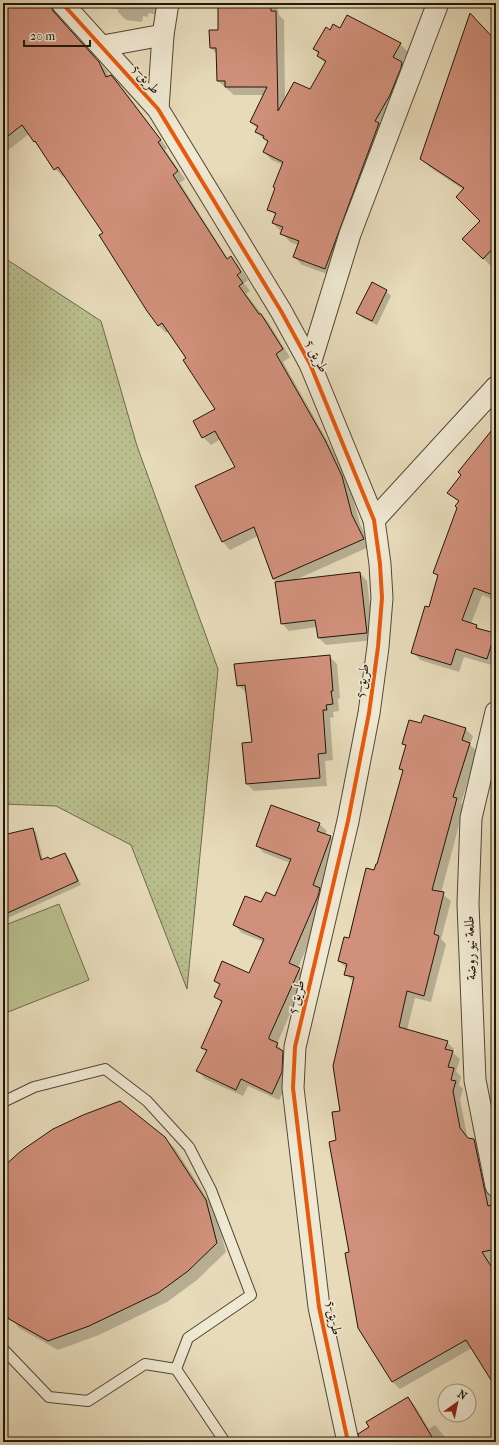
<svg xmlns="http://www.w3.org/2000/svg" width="499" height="1445" font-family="'IM FELL French Canon',Amiri,serif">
	<defs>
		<pattern id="grass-dots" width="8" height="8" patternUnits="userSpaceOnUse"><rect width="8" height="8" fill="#b9bf8d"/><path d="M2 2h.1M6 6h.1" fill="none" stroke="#9fa378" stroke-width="1.8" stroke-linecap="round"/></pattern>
	</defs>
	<rect width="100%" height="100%" fill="#e7dbba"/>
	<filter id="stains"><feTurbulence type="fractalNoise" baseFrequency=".005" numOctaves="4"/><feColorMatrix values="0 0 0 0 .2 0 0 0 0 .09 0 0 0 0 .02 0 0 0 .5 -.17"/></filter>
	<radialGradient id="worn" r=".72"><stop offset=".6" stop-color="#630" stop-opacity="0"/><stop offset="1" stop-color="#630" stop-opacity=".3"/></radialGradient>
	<!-- grass -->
	<polygon fill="url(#grass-dots)" stroke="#6c6a4c" points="3,257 101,321 137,446 218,669 187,989 131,845 56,806 3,804"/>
	<!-- green -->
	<polygon fill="#b9bf8d" stroke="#6c6a4c" points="59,904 89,980 3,1014 3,926"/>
	<!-- shadow -->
	<g fill="#0003">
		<polygon points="3,3 47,3 58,13 61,20 107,71 109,77 124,90 167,148 165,150 185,179 180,183 228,259 231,257 238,265 248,280 244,283 250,291 246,294 268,322 290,357 283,362 332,449 349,484 360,524 371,546 295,580 360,573 367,581 374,640 326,645 319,638 317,627 289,631 282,623 277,583 273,579 258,536 230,550 223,542 196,486 236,467 221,439 211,445 203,437 194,421 216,409 169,331 166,333 158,325 104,234 65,175 63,177 55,169 29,134 3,154"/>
		<polygon points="85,3 160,3 159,15 148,13 148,17 143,16 142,22 126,20 118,12 118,9 88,6"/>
		<polygon points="219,3 273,3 278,9 279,15 284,20 285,100 310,91 325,63 318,56 319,54 314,49 330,31 340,29 400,44 408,52 402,63 410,71 333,276 302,265 294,257 298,245 290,242 273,223 276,216 269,209 283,165 272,160 264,152 269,143 256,132 258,129 251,122 264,95 234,95 218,81 217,54 211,48 219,31"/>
		<polygon points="496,42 496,264 492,267 464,239 481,221 464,190 431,168 422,159"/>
		<polygon points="386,291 391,296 377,325 363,318 358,313"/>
		<polygon points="496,434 496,601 482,595 471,624 496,636 496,663 495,666 464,657 459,672 420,660 413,652 430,609 439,577 434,573 458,508 459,502 448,492"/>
		<polygon points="329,656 337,664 340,698 338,699 339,711 333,712 334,717 330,718 333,760 325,761 327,786 254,791 247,784 243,743 253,743 247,693 238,685"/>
		<polygon points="422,725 465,729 473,736 470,745 477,751 461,803 464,806 441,893 451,901 441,939 446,944 431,1002 415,998 407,1030 447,1042 454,1049 453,1053 460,1059 456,1071 461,1077 459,1085 463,1089 460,1099 467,1136 469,1139 474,1140 482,1147 496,1210 496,1387 472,1348 400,1389 393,1382 359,1326 338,1141 354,982 345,974 346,968 339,961 350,940 378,866 404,772 400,768 407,747 403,744"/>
		<polygon points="319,824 327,831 325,835 330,837 338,844 321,890 327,896 325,904 298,968 306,976 277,1044 290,1059 289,1080 279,1100 248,1086 243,1096 205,1079 198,1071 207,1052 202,1047 222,1003 216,997 220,986 215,980 249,974 264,942 242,933 234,925 262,904 275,897 290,863 264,853 257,846"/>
		<polygon points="32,829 36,832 43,860 51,860 65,855 69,859 81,885 3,920 3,838"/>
		<polygon points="164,1138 174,1147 215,1210 226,1252 197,1280 167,1302 99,1335 58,1350 19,1328 3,1308 3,1169"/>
		<polygon points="408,1398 415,1406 429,1429 435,1425 449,1442 361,1442"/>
	</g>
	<!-- building -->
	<g fill="#d1907b" stroke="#20160a">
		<polygon points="3,3 50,3 53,11 99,62 106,77 111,75 116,81 161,140 158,142 178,171 173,175 227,259 231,256 241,272 237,275 243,283 239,286 259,314 261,314 283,349 276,354 325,440 342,476 352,515 364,539 273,579 254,527 222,542 195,486 235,467 215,431 202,438 193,421 215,409 183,360 186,358 162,323 158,326 147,311 99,235 103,233 58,167 54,170 35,141 34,142 22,125 3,140"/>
		<polygon points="218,3 271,3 271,11 276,11 278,111 294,82 310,89 326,61 317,56 319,52 313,49 326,27 330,30 333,24 340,28 347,15 401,43 393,57 402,62 401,68 390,95 375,121 379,123 325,269 293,257 299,241 280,234 283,227 272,223 276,213 267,210 275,188 273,187 283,162 263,152 268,141 263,138 264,136 255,132 258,126 250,122 267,87 225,87 225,81 217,81 216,48 210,48 209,30 218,30"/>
		<polygon points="470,13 496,41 496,245 483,259 462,239 480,221 456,197 464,188 420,159"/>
		<polygon points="372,282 387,290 372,321 356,313"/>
		<polygon points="496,425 496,596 474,588 462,620 477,625 476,628 495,633 487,659 456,649 451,665 411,653 425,606 429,607 438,575 433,573 457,508 455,506 459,501 447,493 461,475 458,472"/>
		<polygon points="360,572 367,633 318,638 315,620 281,624 275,582"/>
		<polygon points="330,655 333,691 331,691 333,704 326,705 327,710 323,710 326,753 318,754 320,778 246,784 242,743 252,742 245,685 237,686 234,664"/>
		<polygon points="424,715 466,728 462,740 470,743 453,797 457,798 432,890 444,892 434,934 439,936 424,996 407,991 399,1027 448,1041 445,1049 453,1051 448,1067 454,1068 451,1080 456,1081 453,1091 460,1128 468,1138 474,1139 488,1206 492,1205 496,1220 496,1249 482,1252 496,1274 496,1388 466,1340 392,1382 358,1328 345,1253 349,1252 329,1142 336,1140 332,1112 340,1111 333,1066 354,977 344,975 347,964 338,961 344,937 349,938 366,868 374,870 376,864 377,864 403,770 399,769 406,745 402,744 409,720 421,723"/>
		<polygon points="271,805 320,823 317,831 331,836 313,885 320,888 318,896 289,963 300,968 269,1037 269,1039 278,1043 276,1047 283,1051 282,1072 272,1094 241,1079 236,1090 196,1071 207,1050 201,1048 222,1001 214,997 220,984 214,981 222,961 249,973 264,939 233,925 245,896 261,902 266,892 275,896 291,859 256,846"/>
		<polygon points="33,828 41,860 48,857 50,859 65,853 78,881 3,915 3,835"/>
		<polygon points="120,1101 165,1137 206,1200 217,1243 188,1271 158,1293 89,1326 48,1341 9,1319 3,1310 3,1167 21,1151 53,1129 83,1115"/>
		<polygon points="408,1397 435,1442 360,1442 358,1434 369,1427 366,1422"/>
	</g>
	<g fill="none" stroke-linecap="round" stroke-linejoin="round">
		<!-- service casing -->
		<g stroke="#524736" stroke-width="12">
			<g id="service">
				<polyline points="3,1102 34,1087 105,1069 147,1101 189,1147 211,1190 251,1295 188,1338 176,1369"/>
				<polyline points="3,1349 49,1397 88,1401 145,1364 176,1369 225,1442"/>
			</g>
		</g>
		<!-- minor casing -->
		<g stroke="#524736" stroke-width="23">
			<g id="minor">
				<polyline points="62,3 158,109 281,311 310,364 374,520 380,564 382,598 378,647 369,713 348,821 295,1047 293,1088 319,1307 348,1442"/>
				<polyline points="103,46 163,35"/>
				<polyline points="158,109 163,35 168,3"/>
				<polyline points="310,364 350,234 438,3"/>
				<polyline points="374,520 496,387"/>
				<polyline points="496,712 471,818 468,904 475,1080 496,1186"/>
			</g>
		</g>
		<!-- service -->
		<use href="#service" stroke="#efe8d2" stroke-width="10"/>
		<!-- minor -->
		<use href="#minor" stroke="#efe8d2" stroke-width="21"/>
		<!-- cycleway casing -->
		<g stroke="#efe8d2" stroke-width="6">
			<polyline id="cycleway" points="62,3 158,109 281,311 310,364 374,520 380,564 382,598 378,647 369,713 348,821 295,1047 293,1088 319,1307 348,1442"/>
		</g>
		<!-- cycleway -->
		<use href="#cycleway" stroke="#e8590c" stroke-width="4"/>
	</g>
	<g text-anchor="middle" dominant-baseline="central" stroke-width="3.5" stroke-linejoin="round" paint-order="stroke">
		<!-- street labels -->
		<g font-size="14" fill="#20160a" stroke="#efe8d2">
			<text transform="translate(146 79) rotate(48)">طريق 5</text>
			<text transform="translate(317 356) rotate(63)">طريق 5</text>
			<text transform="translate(362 681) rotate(-82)">طريق 5</text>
			<text transform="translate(470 948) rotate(-92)">طلعة نيو روضة</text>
			<text transform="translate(296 997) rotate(-76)">طريق 5</text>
			<text transform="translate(334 1318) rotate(79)">طريق 5</text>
		</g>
	</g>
	<!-- margin -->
	<rect width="499" height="1445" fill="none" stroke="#e7dbba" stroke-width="16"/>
	<rect x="4" y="4" width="491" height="1437" fill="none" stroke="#20160a" stroke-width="2"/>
	<rect x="8" y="8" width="483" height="1429" fill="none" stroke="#20160a"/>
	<!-- north arrow -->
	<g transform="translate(457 1403) rotate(33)"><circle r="19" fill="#efe8d2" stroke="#9c9482"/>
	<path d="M0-3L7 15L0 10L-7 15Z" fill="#8f2418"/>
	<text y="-6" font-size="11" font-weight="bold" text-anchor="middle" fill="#20160a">N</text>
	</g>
	<!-- scale -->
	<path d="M24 40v6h66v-6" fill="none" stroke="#20160a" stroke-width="2"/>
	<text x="30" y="40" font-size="12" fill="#20160a" stroke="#efe8d2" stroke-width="3" paint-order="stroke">20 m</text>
	<rect width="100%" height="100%" filter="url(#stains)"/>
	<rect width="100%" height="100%" fill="url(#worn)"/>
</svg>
